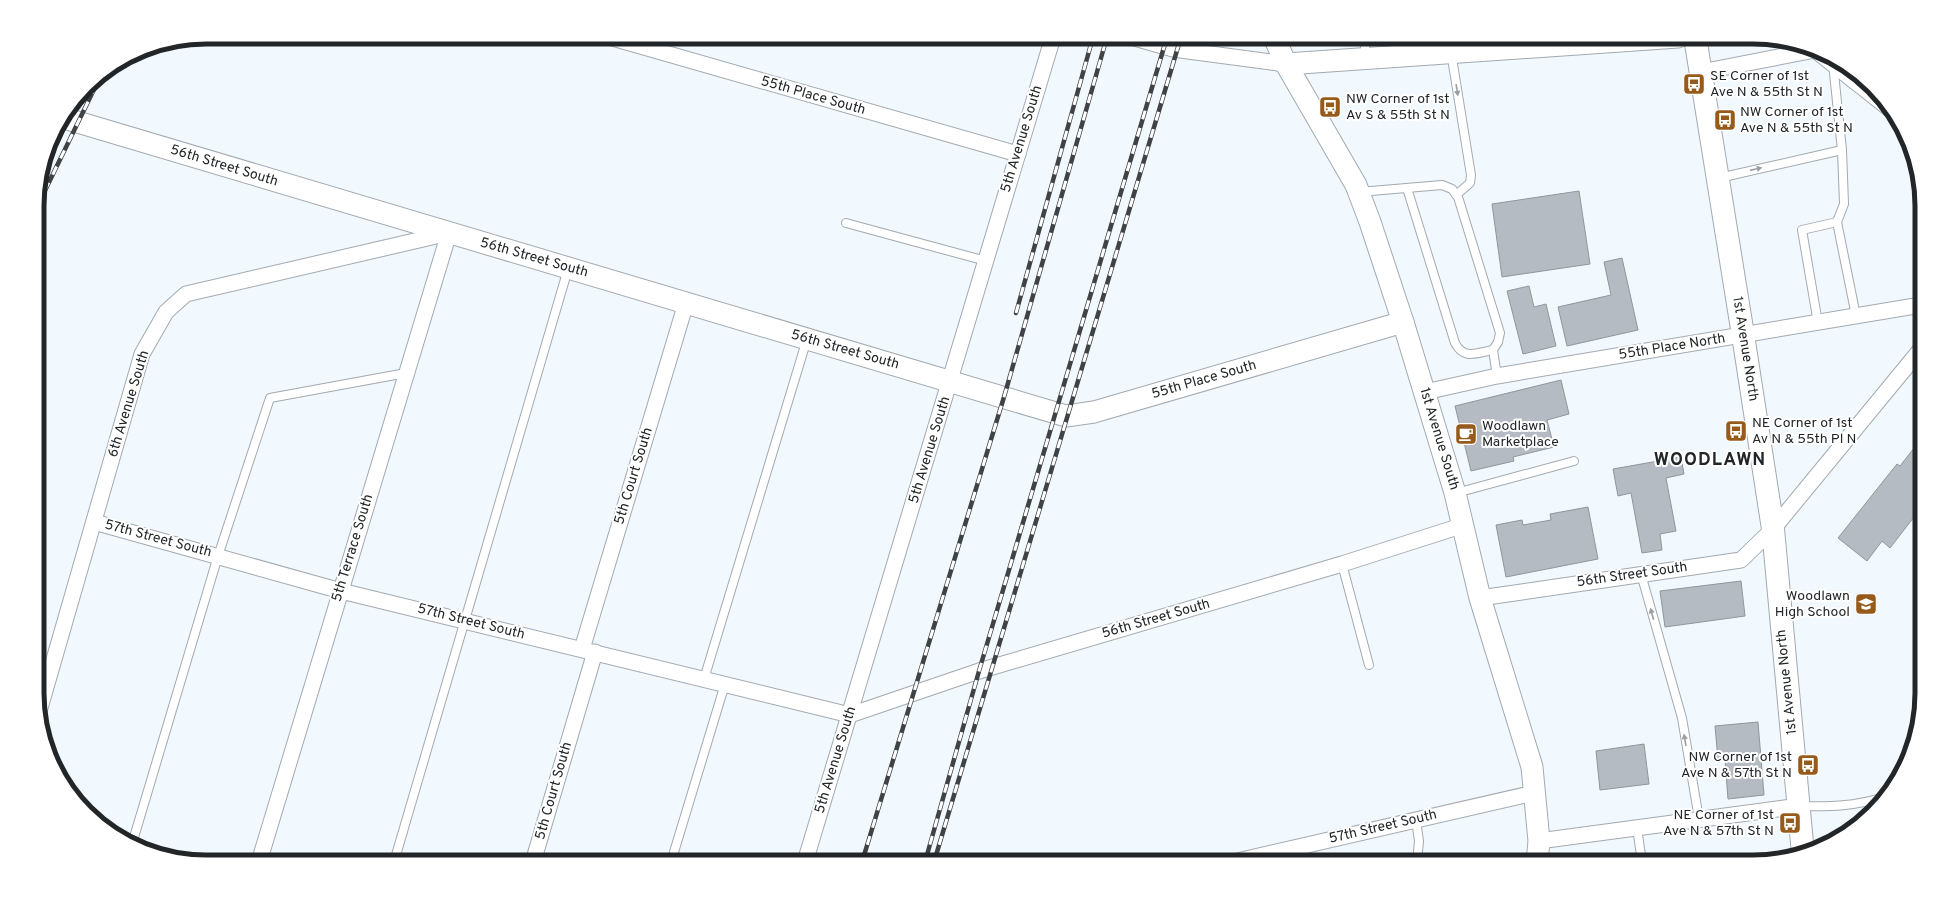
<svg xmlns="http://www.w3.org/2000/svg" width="1959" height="899" font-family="Overpass,sans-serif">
	<rect width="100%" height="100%" fill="#f1f8fe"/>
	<!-- building -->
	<g fill="#b4bbc2" stroke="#8f969d">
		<polygon points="1579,191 1590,264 1502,277 1492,204"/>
		<polygon points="1622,258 1638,330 1567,346 1558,307 1611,295 1604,262"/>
		<polygon points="1529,286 1534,307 1546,304 1556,346 1523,354 1507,291"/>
		<polygon points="1561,380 1569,414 1547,420 1554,447 1513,457 1514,461 1471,471 1455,406"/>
		<polygon points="1921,439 1921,508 1890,548 1882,541 1867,561 1838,538 1897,464 1900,466"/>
		<polygon points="1681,457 1684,474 1666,478 1676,531 1660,534 1662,550 1642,553 1631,493 1618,496 1613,469"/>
		<polygon points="1588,507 1598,559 1506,577 1496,525 1522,520 1523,525 1551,520 1550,514"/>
		<polygon points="1741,581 1745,616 1665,627 1660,591"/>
		<polygon points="1758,722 1764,795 1728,799 1725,760 1718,760 1715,726"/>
		<polygon points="1644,744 1649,784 1600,790 1596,751"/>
	</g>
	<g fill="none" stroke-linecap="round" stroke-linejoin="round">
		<!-- lane casing -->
		<g stroke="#a2aab0" stroke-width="10">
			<g id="lane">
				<polyline points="1364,37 1366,58"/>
				<polyline points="1451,52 1471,175 1470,183 1456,195"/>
				<polyline points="1719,178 1842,150"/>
				<path d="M1407,188L1455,343C1464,360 1476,353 1493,350"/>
				<polyline points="1359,192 1442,185 1452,189 1458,197 1500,333 1498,342 1493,350 1497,376"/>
				<polyline points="1837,222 1844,204 1842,150 1834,73 1837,67"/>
				<polyline points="846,223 986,261"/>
				<polyline points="1818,323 1802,230 1837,222 1856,316"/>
				<polyline points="1456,493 1574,461"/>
				<polyline points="1342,564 1369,665"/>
				<polyline points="1641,574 1682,718 1699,819"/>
				<polyline points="704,679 807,339"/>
				<path d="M1799,806C1832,807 1854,806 1885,797"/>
				<polyline points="1416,820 1419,841 1417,862"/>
				<polyline points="1637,828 1642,862"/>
				<polyline points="132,844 218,556 270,398 406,373"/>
				<polyline points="394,862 568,269"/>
				<polyline points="671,862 725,684"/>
			</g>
		</g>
		<!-- street casing -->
		<g stroke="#a2aab0" stroke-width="17">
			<g id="street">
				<polyline points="609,37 1018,154"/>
				<polyline points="1131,37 1173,49 1286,64"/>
				<polyline points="1456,51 1459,37"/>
				<polyline points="1701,72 1815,50 1891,110"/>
				<polyline points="1425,392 1497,376 1921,305"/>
				<polyline points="94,522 341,591 850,715 979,671 1342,564 1464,525"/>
				<polyline points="1480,598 1741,560 1773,529 1921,349"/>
				<polyline points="582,649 686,303"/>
				<polyline points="38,715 142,354 166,312 186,294 449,233"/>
				<polyline points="1539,841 1799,806"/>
				<polyline points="259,862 449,233"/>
				<polyline points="533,862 595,652"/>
				<polyline points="805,862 1053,37"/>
				<polyline points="1233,862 1534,793"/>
			</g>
		</g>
		<!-- secondary casing -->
		<g stroke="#a2aab0" stroke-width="23">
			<g id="secondary">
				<polyline points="1274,37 1286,64 1356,185 1370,222 1403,322 1455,493 1480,598 1532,767 1539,841 1537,862"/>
				<polyline points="1286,64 1678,37"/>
				<polyline points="64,118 1066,416 1094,412 1403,322"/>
			</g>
		</g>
		<!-- primary casing -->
		<g stroke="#a2aab0" stroke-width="24">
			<polyline id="primary" points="1695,37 1743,335 1773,529 1803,854"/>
		</g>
		<!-- lane -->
		<use href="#lane" stroke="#fff" stroke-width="8"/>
		<!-- street -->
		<use href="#street" stroke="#fff" stroke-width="15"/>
		<!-- secondary -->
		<use href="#secondary" stroke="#fff" stroke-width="21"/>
		<!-- primary -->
		<use href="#primary" stroke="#fff" stroke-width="22"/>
		<!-- rail casing -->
		<g stroke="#404346" stroke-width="4.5">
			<g id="rail">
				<polyline points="37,207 101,75"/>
				<polyline points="1016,313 1093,37"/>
				<polyline points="862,862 1004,397 1107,37"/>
				<polyline points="925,862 979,671 1167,37"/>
				<polyline points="934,862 1181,37"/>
			</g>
		</g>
		<!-- rail -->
		<use href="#rail" stroke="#fff" stroke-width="3" stroke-dasharray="9" stroke-linecap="butt"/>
	</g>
	<!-- one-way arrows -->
	<defs><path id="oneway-solid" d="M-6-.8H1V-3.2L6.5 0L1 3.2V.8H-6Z"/></defs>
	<g fill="#9c9d9e">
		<use href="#oneway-solid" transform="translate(1457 90) rotate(81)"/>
		<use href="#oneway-solid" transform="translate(1756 169) rotate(-13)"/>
		<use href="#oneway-solid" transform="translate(1652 614) rotate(-105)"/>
		<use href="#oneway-solid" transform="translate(1685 740) rotate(-100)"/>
	</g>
	<!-- icons -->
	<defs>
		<g id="bus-square" transform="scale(1.15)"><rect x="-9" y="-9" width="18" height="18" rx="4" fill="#965b1b" stroke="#fff"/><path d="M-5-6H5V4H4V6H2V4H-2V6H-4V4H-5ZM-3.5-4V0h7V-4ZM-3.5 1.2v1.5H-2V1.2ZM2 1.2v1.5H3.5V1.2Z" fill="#fff"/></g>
		<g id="cafe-square" transform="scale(1.15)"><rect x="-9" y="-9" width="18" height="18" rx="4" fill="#965b1b" stroke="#fff"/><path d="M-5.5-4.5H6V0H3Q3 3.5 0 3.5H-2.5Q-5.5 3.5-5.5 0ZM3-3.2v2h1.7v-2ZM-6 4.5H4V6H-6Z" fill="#fff"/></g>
		<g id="school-square" transform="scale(1.15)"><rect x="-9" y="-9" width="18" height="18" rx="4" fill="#965b1b" stroke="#fff"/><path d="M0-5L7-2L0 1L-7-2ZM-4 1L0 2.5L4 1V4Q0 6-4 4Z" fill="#fff"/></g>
	</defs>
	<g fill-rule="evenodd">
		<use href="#bus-square" x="1694" y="84"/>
		<use href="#bus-square" x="1330" y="107"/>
		<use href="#bus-square" x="1725" y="120"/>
		<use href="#bus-square" x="1736" y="431"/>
		<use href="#cafe-square" x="1466" y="434"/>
		<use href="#school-square" x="1866" y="604"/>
		<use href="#bus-square" x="1808" y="765"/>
		<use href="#bus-square" x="1790" y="823"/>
	</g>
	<g text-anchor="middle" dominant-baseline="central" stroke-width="4" stroke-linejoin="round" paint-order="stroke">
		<!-- poi labels -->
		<g font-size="14" fill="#232628" stroke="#fff" text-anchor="start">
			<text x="1710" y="76">SE Corner of 1st<tspan x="1710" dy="16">Ave N &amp; 55th St N</tspan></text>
			<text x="1346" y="99">NW Corner of 1st<tspan x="1346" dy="16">Av S &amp; 55th St N</tspan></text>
			<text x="1740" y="112">NW Corner of 1st<tspan x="1740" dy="16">Ave N &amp; 55th St N</tspan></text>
			<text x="1752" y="423">NE Corner of 1st<tspan x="1752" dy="16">Av N &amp; 55th Pl N</tspan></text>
			<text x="1482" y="426">Woodlawn<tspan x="1482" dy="16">Marketplace</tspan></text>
			<text x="1850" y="596" text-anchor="end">Woodlawn<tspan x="1850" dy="16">High School</tspan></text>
			<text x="1792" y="757" text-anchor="end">NW Corner of 1st<tspan x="1792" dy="16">Ave N &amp; 57th St N</tspan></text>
			<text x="1774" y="815" text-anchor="end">NE Corner of 1st<tspan x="1774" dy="16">Ave N &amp; 57th St N</tspan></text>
		</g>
		<!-- street labels -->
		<g font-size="14" fill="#232628" stroke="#fff">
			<text transform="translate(813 96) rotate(16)">55th Place South</text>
			<text transform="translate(1022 139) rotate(-73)">5th Avenue South</text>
			<text transform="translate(224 166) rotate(17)">56th Street South</text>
			<text transform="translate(534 258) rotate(16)">56th Street South</text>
			<text transform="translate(1672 347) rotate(-9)">55th Place North</text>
			<text transform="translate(1745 349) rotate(81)">1st Avenue North</text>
			<text transform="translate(845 350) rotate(16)">56th Street South</text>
			<text transform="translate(1204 380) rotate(-16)">55th Place South</text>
			<text transform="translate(129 404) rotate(-73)">6th Avenue South</text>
			<text transform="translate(1439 439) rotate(73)">1st Avenue South</text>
			<text transform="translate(930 450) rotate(-73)">5th Avenue South</text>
			<text transform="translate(634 476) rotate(-73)">5th Court South</text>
			<text transform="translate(158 539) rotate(15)">57th Street South</text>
			<text transform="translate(353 548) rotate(-73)">5th Terrace South</text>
			<text transform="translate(1632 575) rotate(-8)">56th Street South</text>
			<text transform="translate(1156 619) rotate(-16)">56th Street South</text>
			<text transform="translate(471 622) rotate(14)">57th Street South</text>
			<text transform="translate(1787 682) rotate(-96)">1st Avenue North</text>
			<text transform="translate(836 760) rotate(-73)">5th Avenue South</text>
			<text transform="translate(554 791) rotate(-74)">5th Court South</text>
			<text transform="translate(1383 827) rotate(-13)">57th Street South</text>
		</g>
		<!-- district labels -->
		<g font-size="18" font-weight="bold" letter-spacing="1" fill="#232628" stroke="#fff">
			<text x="1710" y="460">WOODLAWN</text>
		</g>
	</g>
	<!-- crop -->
	<path d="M0 0H1959V899H0ZM206 44H1753A162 162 0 0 1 1915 206V693A162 162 0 0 1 1753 855H206A162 162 0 0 1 44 693V206A162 162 0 0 1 206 44Z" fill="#fff" fill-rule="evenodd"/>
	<path fill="none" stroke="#232628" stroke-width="5" d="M206 44H1753A162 162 0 0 1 1915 206V693A162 162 0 0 1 1753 855H206A162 162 0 0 1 44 693V206A162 162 0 0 1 206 44Z"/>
</svg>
